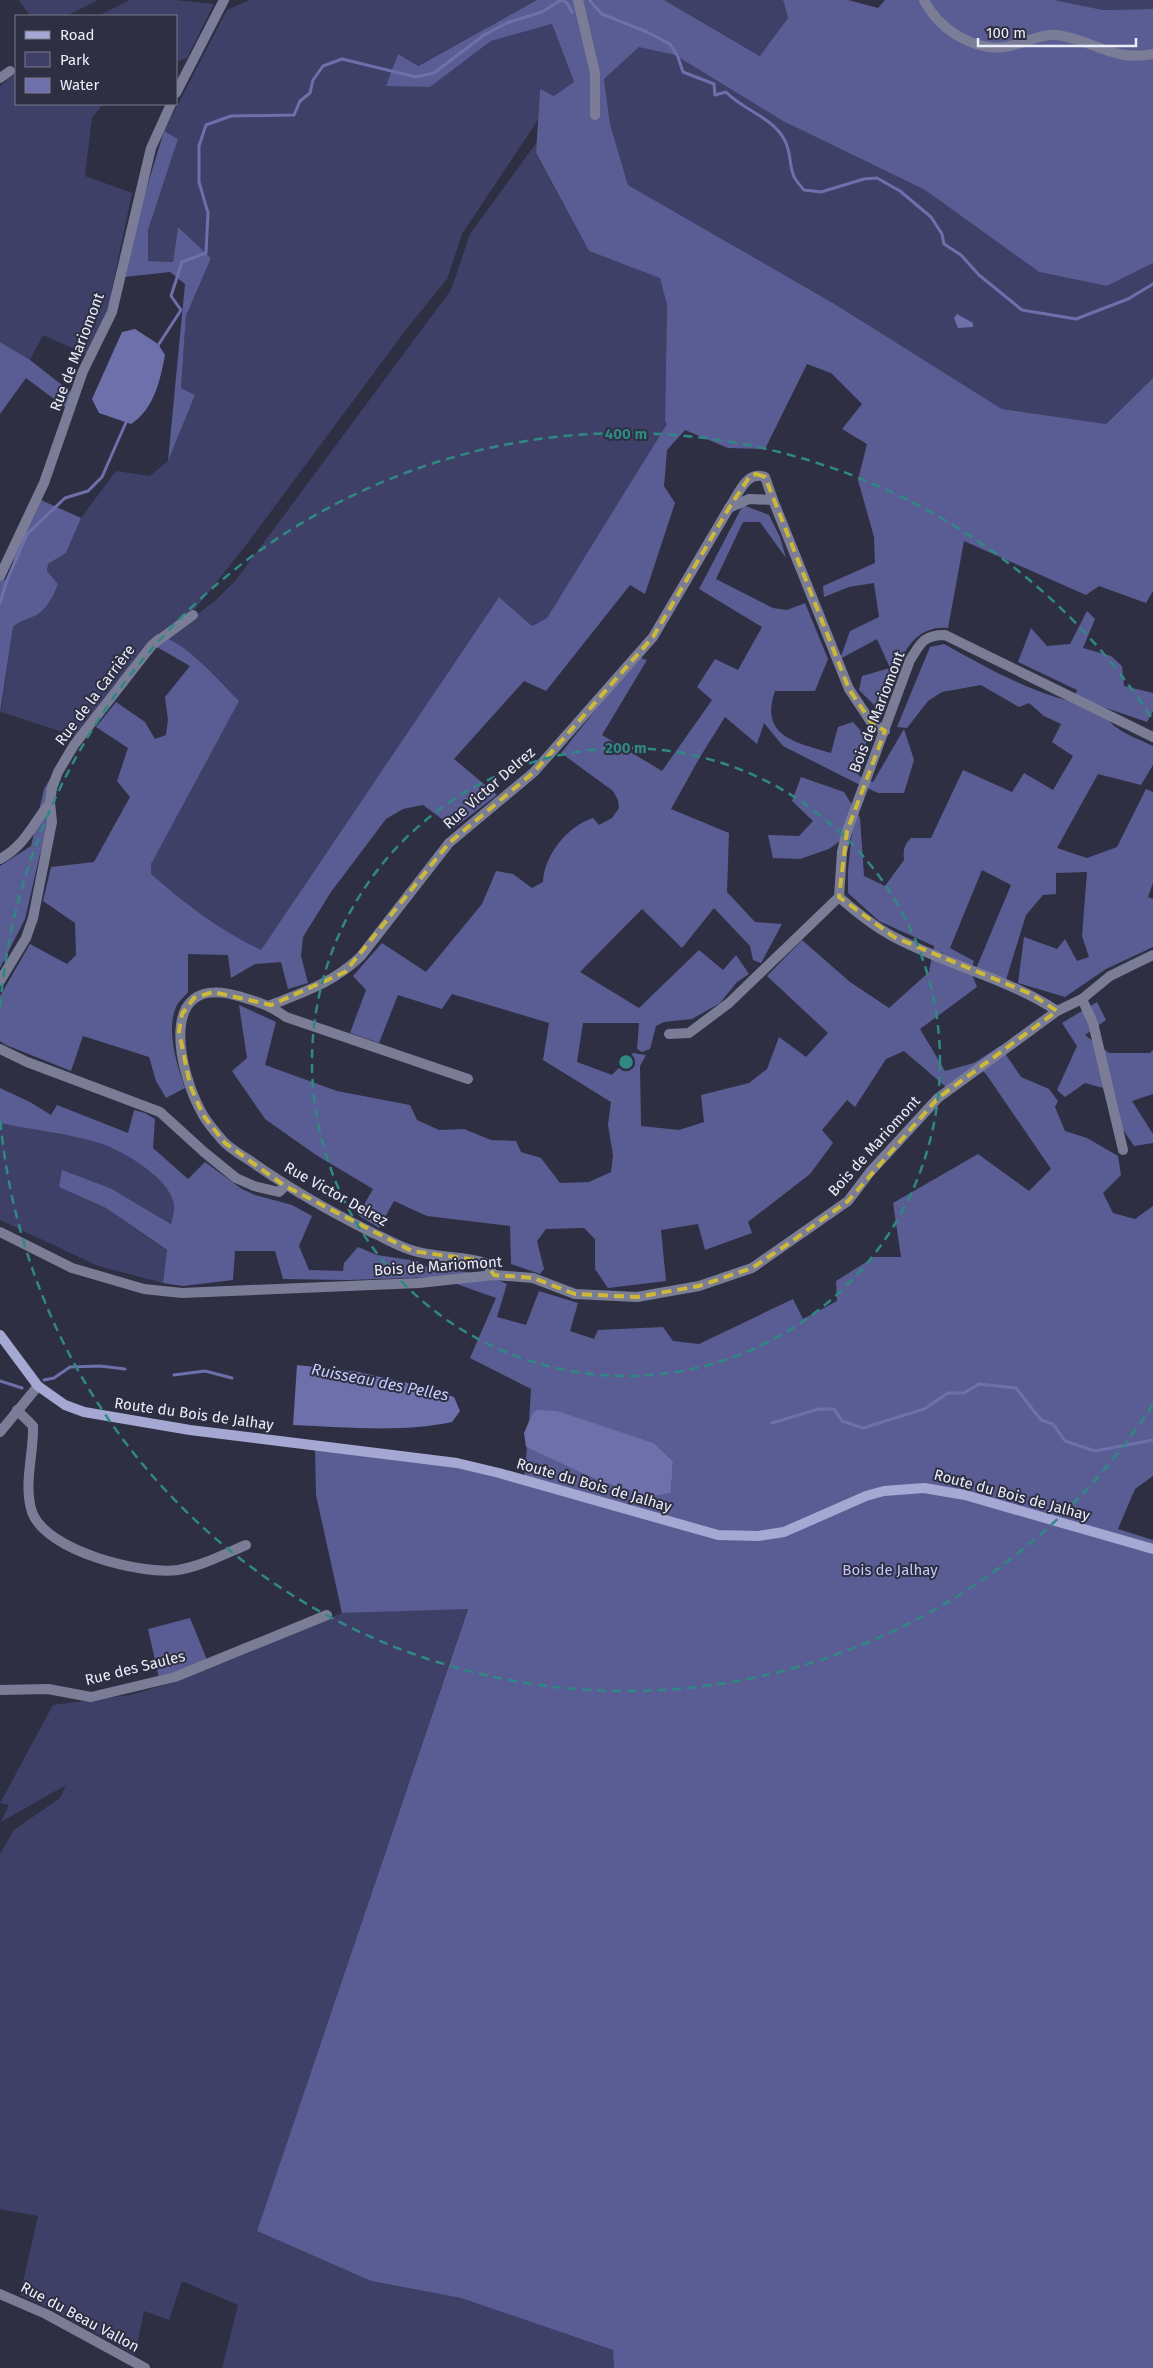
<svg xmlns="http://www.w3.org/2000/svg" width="1153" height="2368" font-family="'Fira Sans',sans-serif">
	<rect width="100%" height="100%" fill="#2e2f42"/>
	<!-- green -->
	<g fill="#3e4068">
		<polygon points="19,0 98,0 66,16 30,16"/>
		<polygon points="130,0 176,0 214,4 187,58 176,62 176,16 98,16"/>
		<path d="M249,0H537L417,66L398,54L387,85L430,87L491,41L552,24L574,83L554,96L540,90L538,120L462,234L447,279L408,327L246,545L196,608L152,638L75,736L1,712L13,627C22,619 31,619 38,614C48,607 54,595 58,584L47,571L48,564L66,553L81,518L116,471L150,476L168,461L195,395L181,388L186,316L211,258L178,227L173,262L148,261V230L178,139L164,131L227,10Z"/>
		<polygon points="664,0 783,0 788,18 761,56"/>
		<polygon points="1054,0 1153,0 1153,9 1103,10"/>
		<polygon points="639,46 675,55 783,121 925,190 1039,272 1107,286 1153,263 1153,378 1106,424 1002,409 833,303 628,185 610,124 604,79"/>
		<polygon points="16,73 16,104 103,104 92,118 85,176 132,193 108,308 88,355 43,335 30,360 0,342 0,86"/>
		<path d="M537,142L536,154L589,251L660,277L667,304L665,421L668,423L547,618L532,626L499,597L261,950C220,930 186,904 151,874V864L198,660L167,637L216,600L236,580L451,290L470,234Z"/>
		<path d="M0,1123C32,1130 68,1133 99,1143C122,1150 167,1177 173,1201C175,1207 172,1217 172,1224L112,1189L59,1187L106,1208L167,1251L163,1283L98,1266L0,1220Z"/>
		<polygon points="468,1608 257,2231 371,2281 461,2298 613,2350 614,2368 222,2368 238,2305 182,2281 169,2320 144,2311 135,2355 53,2310 20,2295 38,2216 0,2209 0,1854 14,1830 60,1798 66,1785 1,1822 9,1805 0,1803 53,1705 130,1695 179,1681 342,1613"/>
	</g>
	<!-- forest -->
	<g fill="#5a5d94">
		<path d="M537,0H664L760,56L788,18L783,0H848L878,8L885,0H1054L1103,10L1153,9V263L1107,286L1039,272L925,190L783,121L675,55L639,47L604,79L610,124L628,185L833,303L1002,409L1106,424L1153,378V591L1146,603L1099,586L1086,595L964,541L948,628C903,623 893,681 882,713L859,690L862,676L890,668L877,639L840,659L850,631L879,617L874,583L849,587L824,597L823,586L875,563L874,537L858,480L867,444L842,429L862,404L831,373L807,364L765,449L728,448L685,430L667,450L664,486L675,503L645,594L630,585L546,691L524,681L454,759L497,795L454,828L423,805L403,809L386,819L331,892L303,937L301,956L308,983L288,989L281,962L255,964L231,978L228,955L188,954V992C184,997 178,1002 176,1007C166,1031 177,1065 185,1088L166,1098L156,1081L149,1057L83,1036L71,1071L6,1045L0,1041V996L30,944L67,964L76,955L75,923L43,901L51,867L94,862L130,797L117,781L128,748L96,727L116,702L145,722L155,739L166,735L168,720L165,697L190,666L157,647L87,731L56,783L54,814L40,854L25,919L0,968V866L31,846L44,789L75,736L152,638L157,634C187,643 217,679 239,701L151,864V874C186,904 219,930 261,950L499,597L532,626L547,618L667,424L665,421L667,305L660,278L589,251L536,153L540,89L554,96L574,82L552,24L491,41L430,87L386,86L398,54L418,66Z"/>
		<polygon points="164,131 178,139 148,230 148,261 173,262 178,227 211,258 186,316 181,388 195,395 168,461 185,284 170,272 124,277 136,223"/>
		<polygon points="0,342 30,360 71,392 66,408 26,378 0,414"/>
		<path d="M41,500L81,518L66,553L48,564L47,571L58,584C54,595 48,607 38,614C31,619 22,619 13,627L0,713V578L8,581L20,536Z"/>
		<path d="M743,505L769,515L780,537L786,558L760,522H743L716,579L773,608L787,610L805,603L828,659L815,691H775C759,737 796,742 831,753L838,727L853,722L867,738L859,776L873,782L904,729L914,760L904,793H878L854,782L783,746L764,723L757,744L725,717L700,757L671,809L729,833L727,892L755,922L782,924L761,963L753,960L750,946L714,908L682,948L642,909L580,972L639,1008L699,950L723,970L736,955L749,974L737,982L720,1003L692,1019L664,1022L656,1026L650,1049L642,1052L637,1049L639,1023H583L577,1062L612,1075L633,1053L646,1055L640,1066L641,1126L679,1130L704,1122L701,1095L749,1083L767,1069L779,1037L806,1057L828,1033L767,976L802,940L850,982L889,1008L929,972L934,946L879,921L848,893V870L852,832L829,849L800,859L773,858L768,835L799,836L813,821L792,801L801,777L844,792L860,818L864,876L885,886L904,860C903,850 904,845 911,838H931L963,770L1012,792L1024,773L1053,790L1073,756L1052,742L1061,724L1044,716L1029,703L1019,707L981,685L942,692L928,701L907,728L897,727L930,647L944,644C985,667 1028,691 1073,702L1077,690L1018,662L1031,628L1047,646L1070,644L1087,611L1095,619L1083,648L1111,656L1122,666L1124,686L1153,693V711L1147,722L1100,706C1108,729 1132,736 1153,746V765L1141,785L1098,774L1057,848L1087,858L1117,847L1146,789L1153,792V883L1148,897L1153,899V947L1106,969L1065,997L1018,983L1024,937L1057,949L1065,939L1077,961L1089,957L1082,936L1087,872L1056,873V894L1043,895L1026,915L1006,980L976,969L1011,885L982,870L950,948L974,961L972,967L941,952L936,961L972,974L977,987L920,1029L945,1071L974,1063L1000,1046L1021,1077L1049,1089L1058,1101L1055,1107L1065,1131L1087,1138L1118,1156L1121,1175L1103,1193L1113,1213L1135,1219L1153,1206V1476L1135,1489L1118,1529L1153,1540V2368H614L613,2350L461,2298L371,2281L257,2231L468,1609L342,1613L316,1495L315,1447L414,1455L524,1479L527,1447L597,1480L671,1493L673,1461L654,1443L607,1428L533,1412L529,1422L531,1389L470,1358L496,1298L437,1277L348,1280L283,1279L275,1251H235L233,1280L183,1286L163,1283L167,1250L106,1208L59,1187L62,1170L112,1189L171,1224C173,1217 175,1207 173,1201C167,1177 122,1150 99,1143C67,1133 32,1130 0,1123V1088L30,1102L51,1115L57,1105L128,1133L134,1110L145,1113L155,1119L153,1148L188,1179L205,1162L242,1189L255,1195L292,1205L312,1216L299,1246L309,1270L343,1271L344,1263L358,1247L377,1255L417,1261L429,1268L485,1274L507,1284L497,1317L526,1325L539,1291L578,1303L570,1331L594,1339L598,1330L663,1327L673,1341L699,1344L793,1299L803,1319L837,1301L836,1281L874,1257H901L893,1203L978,1154L1029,1191L1051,1169L986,1074L977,1065L946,1087L904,1051L886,1059L855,1107L847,1100L822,1130L833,1143L810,1174L748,1222L752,1233L705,1250L698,1224L661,1230L666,1281L608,1288L595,1269V1239L584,1228L546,1229L537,1241L544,1269L540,1274L511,1264L510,1226L427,1216L394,1201L379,1228L358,1215L373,1189L316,1155L265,1119L232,1071L247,1058L239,1005L276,1022L265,1065L337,1091L410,1105L417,1120L439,1130L464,1129L491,1140L516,1141L521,1152L541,1158L560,1183L589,1182L611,1172L613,1155L608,1125L611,1102L543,1060L549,1023L452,994L442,1009L398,995L379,1043L350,1033L366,990L353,976L382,943L426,972L482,904L496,871L513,874L532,888L543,882C544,856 567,826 593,818L599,825L612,818L619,808L618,800L613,791L561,753L638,657L647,660L602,735L662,771L712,700L697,687L715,659L738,670L762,627L699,589Z"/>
		<polygon points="1097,1002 1106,1020 1085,1035 1109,1053 1150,1053 1153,1050 1153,1094 1132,1101 1153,1134 1153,1143 1134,1146 1108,1107 1103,1088 1085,1083 1065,1097 1057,1090 1077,1046 1062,1023"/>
		<polygon points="190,1618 207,1660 159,1678 148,1629"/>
	</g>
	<!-- water -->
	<g fill="#6d70aa">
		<polygon points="957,314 973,323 973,327 958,328 954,318"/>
		<path d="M135,329L158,344L165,355C160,381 154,409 131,424L99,413L92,399L122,332Z"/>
		<path d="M297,1365L358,1372L407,1383L454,1397L460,1411L452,1422C400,1433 346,1427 293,1425Z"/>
		<polygon points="539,1410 557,1411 654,1443 673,1461 671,1493 650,1496 597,1480 526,1447 524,1433 533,1412"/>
	</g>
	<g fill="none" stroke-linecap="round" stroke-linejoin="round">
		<!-- stream -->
		<g stroke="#6d70aa" stroke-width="3">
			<polyline points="561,0 567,3 572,12"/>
			<path d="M590,1L602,14L647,32L670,44L678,57L683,72L714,84L715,95L726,92C743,110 772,117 784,139C791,151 789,162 793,174C794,179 800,185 804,190L821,192L864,179L877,178L900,191L931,217L942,234L944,244L961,255L979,275L1022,310L1076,319L1128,299L1153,284"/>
			<polyline points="157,347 181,310 171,296 182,262 206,253 208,213 199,182 199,146 206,125 231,116 294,115 300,101 310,93 313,80 323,66 342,59 416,77 434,73 484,35 507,23 542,12 561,0"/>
			<polyline points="0,603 7,580 27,534 65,498 88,491 102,477 127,420"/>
			<polyline points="174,1375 205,1371 232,1378"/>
			<polyline points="44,1380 54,1378 70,1367 100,1366 125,1369"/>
			<polyline points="0,1381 22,1388"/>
			<polyline points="772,1423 819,1409 834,1409 842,1421 863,1428 924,1409 948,1393 964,1393 979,1384 1016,1388 1041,1420 1053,1424 1065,1441 1095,1451 1153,1440"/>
		</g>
		<!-- minor -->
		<g stroke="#7b7d97" stroke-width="10">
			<polyline points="578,0 595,73 595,115"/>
			<path d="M924,0C938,28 972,51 1005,47C1020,45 1043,33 1057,35C1094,40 1112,62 1153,54"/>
			<polyline points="0,78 10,71"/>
			<polyline points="176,93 224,0"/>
			<path d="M729,508C739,494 746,470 765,477L773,500"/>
			<polyline points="0,576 44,483 83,371 112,312 151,148 171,104"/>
			<path d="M0,859C25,846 33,823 50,803"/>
			<path d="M839,897C856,912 873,926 894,937C947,965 1007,978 1057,1011"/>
			<polyline points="0,981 26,938 33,918 52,822 50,803 52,788 58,772 74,745 152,645 193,615"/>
			<polyline points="1082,999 1093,1023 1123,1150"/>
			<path d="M271,1005C306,991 333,983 361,956L449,843L534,772L653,637L729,508L749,499L773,500L849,689L871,722L885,731"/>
			<path d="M669,1034L689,1033L729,1003L839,897L842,852L847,831L910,660C921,643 923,635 945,635L1153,737"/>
			<polyline points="0,1049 27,1062 160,1112 204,1152 236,1178 254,1186 279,1192 285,1186"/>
			<path d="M468,1079L286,1017C270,1005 258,1002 238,996C155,972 179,1074 203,1115C208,1124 217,1134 224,1142C232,1150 243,1156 252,1162C290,1189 331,1212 373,1233C385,1238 398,1246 411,1250C435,1258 462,1256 486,1263L494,1275"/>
			<polyline points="0,1232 72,1268 144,1289 182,1293 419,1283 494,1275 533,1278 575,1294 637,1297 699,1286 752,1268 848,1201 870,1172 938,1098 1057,1011 1082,999 1110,976 1153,955"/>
			<path d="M17,1410L33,1426C34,1454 23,1484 32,1512C46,1551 141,1575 178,1570C202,1566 224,1554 246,1545"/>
			<polyline points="0,1432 38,1386"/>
			<polyline points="0,1690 48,1689 91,1697 175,1677 327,1615"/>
			<polyline points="0,2294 46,2314 145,2368"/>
		</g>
		<!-- secondary -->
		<polyline stroke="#a4a8d2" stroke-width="10" points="0,1335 38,1386 65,1405 84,1412 190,1430 457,1463 499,1473 718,1535 758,1536 784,1532 866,1496 884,1491 924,1488 965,1495 1153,1549"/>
	</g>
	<!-- marked area -->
	<path fill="none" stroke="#ccb938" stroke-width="4" stroke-dasharray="10 6" stroke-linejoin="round" d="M756,474L765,477L849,689L871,722L885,731L847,831L839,897L894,937L1031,994L1057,1011L938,1098L848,1201L788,1244L752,1268L699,1286L637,1297L575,1294L533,1278L494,1275L486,1263L476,1260L412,1251L285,1186L225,1143L203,1115L190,1085L179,1031L182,1014L194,998L213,992L271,1005L345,972L449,843L534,772L653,637L729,508L750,476Z"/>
	<!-- distance rings -->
	<g fill="none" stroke="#308883" stroke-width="2.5" stroke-dasharray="9 6">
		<circle cx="626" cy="1062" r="314"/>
		<path d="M1153 1404A628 628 0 0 1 0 1117M0 1007A628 628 0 0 1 1153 720"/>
	</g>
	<g text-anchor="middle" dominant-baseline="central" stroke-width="4" stroke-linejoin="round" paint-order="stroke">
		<!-- street labels -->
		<g font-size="15" fill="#ebedf9" stroke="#2e2f42">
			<text transform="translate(77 352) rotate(-69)">Rue de Mariomont</text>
			<text transform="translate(95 695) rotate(-53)">Rue de la Carrière</text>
			<text transform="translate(877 712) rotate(-69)">Bois de Mariomont</text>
			<text transform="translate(489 788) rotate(-41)">Rue Victor Delrez</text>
			<text transform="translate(874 1146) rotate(-48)">Bois de Mariomont</text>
			<text transform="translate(336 1194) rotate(29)">Rue Victor Delrez</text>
			<text transform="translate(438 1266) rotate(-4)">Bois de Mariomont</text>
			<text transform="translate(194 1414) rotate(8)">Route du Bois de Jalhay</text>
			<text transform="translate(594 1485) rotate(16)">Route du Bois de Jalhay</text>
			<text transform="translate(1012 1495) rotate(15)">Route du Bois de Jalhay</text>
			<text transform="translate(135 1668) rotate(-14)">Rue des Saules</text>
			<text transform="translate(80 2317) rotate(28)">Rue du Beau Vallon</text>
		</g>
		<!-- park labels -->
		<g font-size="15" fill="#c4c8fb" stroke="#2e2f42">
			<text x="890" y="1570">Bois de Jalhay</text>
		</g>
		<!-- water labels -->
		<g font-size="16" font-style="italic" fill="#c7ccff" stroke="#2e2f42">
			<text transform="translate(380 1382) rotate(11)">Ruisseau des Pelles</text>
		</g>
	</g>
	<circle cx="626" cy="1062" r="8" fill="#308883" stroke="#2e2f42" stroke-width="2.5"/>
	<g font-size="15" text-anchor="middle" font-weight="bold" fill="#308883" stroke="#2e2f42" stroke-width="4" stroke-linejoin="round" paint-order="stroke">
		<text x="626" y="439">400 m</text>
		<text x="626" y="753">200 m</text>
	</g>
	<!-- legend -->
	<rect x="15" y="15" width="162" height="90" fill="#2e2f42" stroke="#7a7b8b"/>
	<rect x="25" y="31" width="25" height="8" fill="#a4a8d2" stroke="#7a7b8b"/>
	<text x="60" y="40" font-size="15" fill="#ebedf9">Road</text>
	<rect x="25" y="52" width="25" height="15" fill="#3e4068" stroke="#7a7b8b"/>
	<text x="60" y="65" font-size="15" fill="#ebedf9">Park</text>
	<rect x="25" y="78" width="25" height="15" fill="#6d70aa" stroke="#7a7b8b"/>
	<text x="60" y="90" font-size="15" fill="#ebedf9">Water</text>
	<!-- scale -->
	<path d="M978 38v8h158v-8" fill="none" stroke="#ebedf9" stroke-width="2.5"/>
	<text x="986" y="38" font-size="15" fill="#ebedf9" stroke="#2e2f42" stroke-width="4" paint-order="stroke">100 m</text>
</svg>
